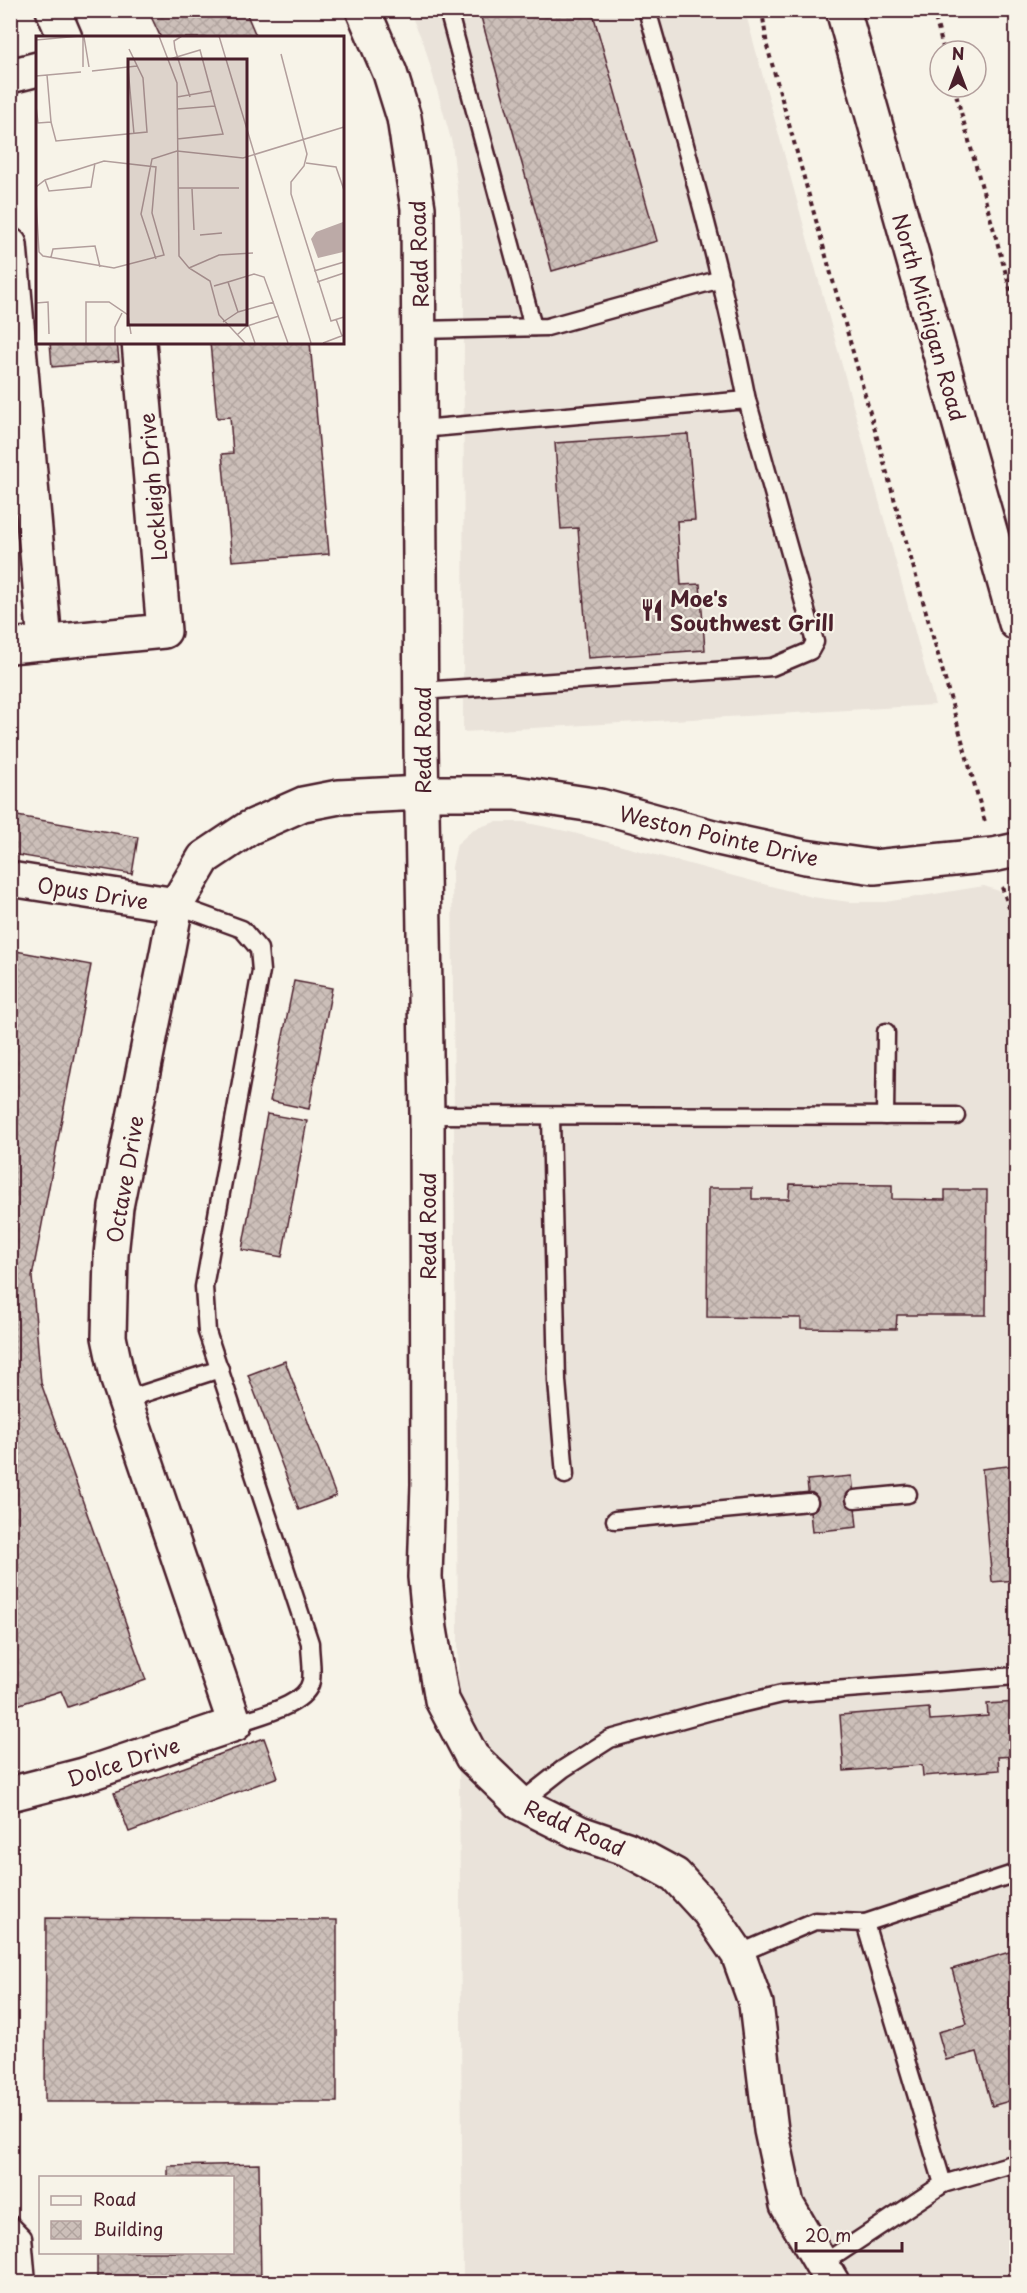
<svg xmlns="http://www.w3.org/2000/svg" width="1027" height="2293" font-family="'Playpen Sans',sans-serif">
	<defs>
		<pattern id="building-cross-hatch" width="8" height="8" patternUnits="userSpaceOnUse" patternTransform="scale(1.5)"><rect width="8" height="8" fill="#ccbfb9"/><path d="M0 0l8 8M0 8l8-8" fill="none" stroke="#b1a49f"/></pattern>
	</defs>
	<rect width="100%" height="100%" fill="#f7f3e8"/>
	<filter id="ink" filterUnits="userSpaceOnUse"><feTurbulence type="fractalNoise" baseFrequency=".0167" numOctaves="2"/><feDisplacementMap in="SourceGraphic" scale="12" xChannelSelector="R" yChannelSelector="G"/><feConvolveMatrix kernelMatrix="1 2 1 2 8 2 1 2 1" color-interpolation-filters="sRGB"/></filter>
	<g filter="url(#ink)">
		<!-- built -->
		<g fill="#eae3da">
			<polygon points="409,11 745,11 935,705 463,732 464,298 460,213 452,143 424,44"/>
			<polygon points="495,822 523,822 570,832 812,897 850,902 885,902 984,886 999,891 1016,910 1016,2282 463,2282 452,867 457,844 474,829"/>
		</g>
		<!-- building -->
		<g fill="url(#building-cross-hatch)" stroke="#4a1f2b" stroke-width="1.5">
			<polygon points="148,10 245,10 257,38 161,38"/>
			<polygon points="479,10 592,10 657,241 552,271"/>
			<polygon points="50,342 117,342 119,361 52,367"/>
			<polygon points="210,342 310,342 329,554 232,561 222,454 233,453 230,417 217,418"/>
			<polygon points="688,434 695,520 677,521 681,585 700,584 705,650 588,658 578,528 561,529 555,443"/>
			<polygon points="17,816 138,837 132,874 11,854"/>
			<polygon points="16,951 91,965 32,1277 41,1383 146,1680 68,1707 61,1691 17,1705 10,1688 10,971"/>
			<polygon points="294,981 332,988 309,1109 270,1101"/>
			<polygon points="267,1114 307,1121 282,1257 242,1250"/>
			<polygon points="790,1184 892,1185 892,1199 945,1200 945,1190 987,1190 986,1315 897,1315 896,1329 801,1328 801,1318 707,1317 708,1188 752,1188 752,1199 789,1199"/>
			<polygon points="285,1361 336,1496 299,1510 248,1375"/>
			<polygon points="1016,1465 1016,1580 992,1582 982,1469"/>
			<polygon points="852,1476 857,1527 812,1532 807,1480"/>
			<polygon points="1016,1702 1016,1756 998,1757 999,1770 923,1776 922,1765 844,1771 840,1715 929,1708 930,1720 988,1716 987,1704"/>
			<polygon points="264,1738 278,1777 129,1832 114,1793"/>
			<polygon points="46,1918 337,1920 337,2102 45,2102"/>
			<polygon points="1016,1936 1016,2099 992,2106 977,2052 946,2060 938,2032 967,2024 952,1969 1013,1951 1010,1938"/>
			<polygon points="259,2164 261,2282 97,2282 97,2252 232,2252 232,2178 168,2178 168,2166"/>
		</g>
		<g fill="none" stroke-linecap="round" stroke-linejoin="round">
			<!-- lane casing -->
			<g stroke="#4a1f2b" stroke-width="21">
				<g id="lane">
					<polyline points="448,10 533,327"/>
					<path d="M647,10C684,140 721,268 747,400"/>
					<polyline points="420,330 547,327 721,279"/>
					<polyline points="421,429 747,400 815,642 810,651 772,667 421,691"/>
					<path d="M176,905L242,929L259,949L261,971L204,1287L207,1332L310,1643C310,1655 313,1669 311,1681C307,1706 256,1716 235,1724"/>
					<polyline points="427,1115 956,1116"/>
					<polyline points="885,1116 886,1032"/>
					<polyline points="551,1117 557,1381 565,1475"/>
					<polyline points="124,1400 220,1369"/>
					<polyline points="855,1499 908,1494"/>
					<polyline points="615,1520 809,1502"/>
					<polyline points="520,1803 563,1769 610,1739 715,1710 782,1694 1016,1676"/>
					<polyline points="865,1923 1016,1873"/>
					<polyline points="738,1954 815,1921 865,1923 943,2184 821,2265"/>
					<polyline points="943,2184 1016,2163"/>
					<polyline points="10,2224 23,2237 27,2282"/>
				</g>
			</g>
			<!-- street casing -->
			<g stroke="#4a1f2b" stroke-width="38">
				<g id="street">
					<polyline points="53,10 65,38"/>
					<polyline points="363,10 390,73 404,118 418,208 421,749 427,1115 428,1484 425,1577 430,1629 442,1700 472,1757 520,1803 580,1833 627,1849 675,1875 709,1912 738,1954 756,2004 771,2130 787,2205 832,2282"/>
					<polyline points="10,76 38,69"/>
					<polyline points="10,245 45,643"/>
					<polyline points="10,646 164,631 139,342"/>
					<polyline points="10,879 176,905"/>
					<polyline points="10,1794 84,1775 235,1724 118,1380 109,1337 111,1255 116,1207 168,948 176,905 204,858 249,828 303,804 339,797 422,793 515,793 600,806 713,837 805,857 874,867 993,855 1016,850"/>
				</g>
			</g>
			<!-- primary casing -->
			<g stroke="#4a1f2b" stroke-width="38">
				<polyline id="primary" points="843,10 1016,623"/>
			</g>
			<!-- path -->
			<g stroke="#4a1f2b" stroke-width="4" stroke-dasharray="4.5 4.5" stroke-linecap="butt">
				<polyline points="762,10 767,46 985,822"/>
				<polyline points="933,10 944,51"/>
				<polyline points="954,87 1016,310"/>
				<polyline points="1002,887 1016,929"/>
			</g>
			<!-- lane -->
			<use href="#lane" stroke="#f7f3e8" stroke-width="16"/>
			<!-- street -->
			<use href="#street" stroke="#f7f3e8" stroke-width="33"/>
			<!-- primary -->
			<use href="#primary" stroke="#f7f3e8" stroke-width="33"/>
		</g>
	</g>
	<!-- icons -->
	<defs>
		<g id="restaurant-bare" transform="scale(1.8)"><path d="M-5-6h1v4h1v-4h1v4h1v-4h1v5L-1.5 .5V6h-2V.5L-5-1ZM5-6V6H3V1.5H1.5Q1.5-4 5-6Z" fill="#4a1f2b" stroke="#f7f3e8" stroke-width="2.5" paint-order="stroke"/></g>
	</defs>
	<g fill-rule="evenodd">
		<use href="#restaurant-bare" x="652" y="610"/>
	</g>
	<g text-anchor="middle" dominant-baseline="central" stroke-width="4.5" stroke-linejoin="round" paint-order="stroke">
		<!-- street labels -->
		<g font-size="21" fill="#4a1f2b" stroke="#f7f3e8">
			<text transform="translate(418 254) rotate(-92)">Redd Road</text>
			<text transform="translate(930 317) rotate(74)">North Michigan Road</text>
			<text transform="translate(152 487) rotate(-95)">Lockleigh Drive</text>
			<text transform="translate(422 740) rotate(-90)">Redd Road</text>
			<text transform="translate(719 835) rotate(13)">Weston Pointe Drive</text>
			<text transform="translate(93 892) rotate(9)">Opus Drive</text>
			<text transform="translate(124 1179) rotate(-80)">Octave Drive</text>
			<text transform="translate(427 1226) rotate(-90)">Redd Road</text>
			<text transform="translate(123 1761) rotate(-18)">Dolce Drive</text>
			<text transform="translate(575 1827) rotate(24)">Redd Road</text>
		</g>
		<!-- poi labels -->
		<g font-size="21" font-weight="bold" fill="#4a1f2b" stroke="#f7f3e8" text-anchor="start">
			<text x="670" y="598">Moe's<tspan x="670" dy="24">Southwest Grill</tspan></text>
		</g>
	</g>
	<!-- overview -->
	<g transform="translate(36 36)">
		<rect width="308" height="308" fill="#f7f3e8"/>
		<path d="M307,186V216L282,222L275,203L280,196Z" fill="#bcaaa7"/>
		<path fill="none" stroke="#b29e9c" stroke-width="1.5" d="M123,0L141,47L143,220L153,232L174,245L183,279L209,307M146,0L138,5L139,13L154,61M183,0L275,307M48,1L53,31M0,4L44,0M245,18L271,118L268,130L255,146V158L295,285L308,281M134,23L164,14L179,70M47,31V0M92,32L98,98M56,35L101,30M0,40L45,36M141,61L176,55M0,70L2,87L15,86L11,39M141,73L179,70L187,98L141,103M15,86L20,105L111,96L107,42L93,13M270,127L300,131L308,154M9,144L13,155L55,151L59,127M0,151L9,144L68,125L120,131L116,177L128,219L78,232L7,220L3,216L0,164M142,152H203M156,153L158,194M164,199L186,197M15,221L17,213L59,210L64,231M120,223L105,178L116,123L141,115L207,122L308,91M153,232L183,219L217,217M278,235L308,226M192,246L218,238L228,241L252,307M281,246L308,237M178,250L192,246L202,276L187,286M0,267L12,266L13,298M202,276L238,266M300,283L306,300M213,290L219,307M201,299L211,290L243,280M50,307V266H73L92,279L95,298M79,307V291L86,277M287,307L308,299"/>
		<path fill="#4a1f2b" fill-opacity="0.15" stroke="#4a1f2b" stroke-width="3" d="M92,23H211V289H92Z"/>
		<rect width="308" height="308" fill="none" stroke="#4a1f2b" stroke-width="3"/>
	</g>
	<!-- margin -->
	<rect width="1027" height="2293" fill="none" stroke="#f7f3e8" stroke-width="36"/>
	<rect x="18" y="18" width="991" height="2257" fill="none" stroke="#4a1f2b" stroke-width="2" filter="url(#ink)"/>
	<!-- legend -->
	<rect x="39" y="2176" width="195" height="78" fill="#f7f3e8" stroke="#b29e9c" stroke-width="1.5"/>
	<rect x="51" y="2196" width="30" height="9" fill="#f7f3e8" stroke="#b29e9c" stroke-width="1.5"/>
	<text x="93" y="2206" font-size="18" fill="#4a1f2b">Road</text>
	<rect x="51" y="2221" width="30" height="18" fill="url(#building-cross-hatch)" stroke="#b29e9c" stroke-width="1.5"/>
	<text x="93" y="2236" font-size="18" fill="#4a1f2b">Building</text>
	<!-- north arrow -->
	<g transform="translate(958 69)"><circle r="28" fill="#f7f3e8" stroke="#b29e9c" stroke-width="1.5"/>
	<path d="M0-4.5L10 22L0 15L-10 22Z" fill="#4a1f2b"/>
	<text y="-9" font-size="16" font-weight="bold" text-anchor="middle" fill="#4a1f2b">N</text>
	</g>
	<!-- scale -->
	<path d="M796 2242v9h106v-9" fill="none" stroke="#4a1f2b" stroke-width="3"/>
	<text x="805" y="2242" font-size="18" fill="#4a1f2b" stroke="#f7f3e8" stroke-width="4.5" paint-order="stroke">20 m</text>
</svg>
